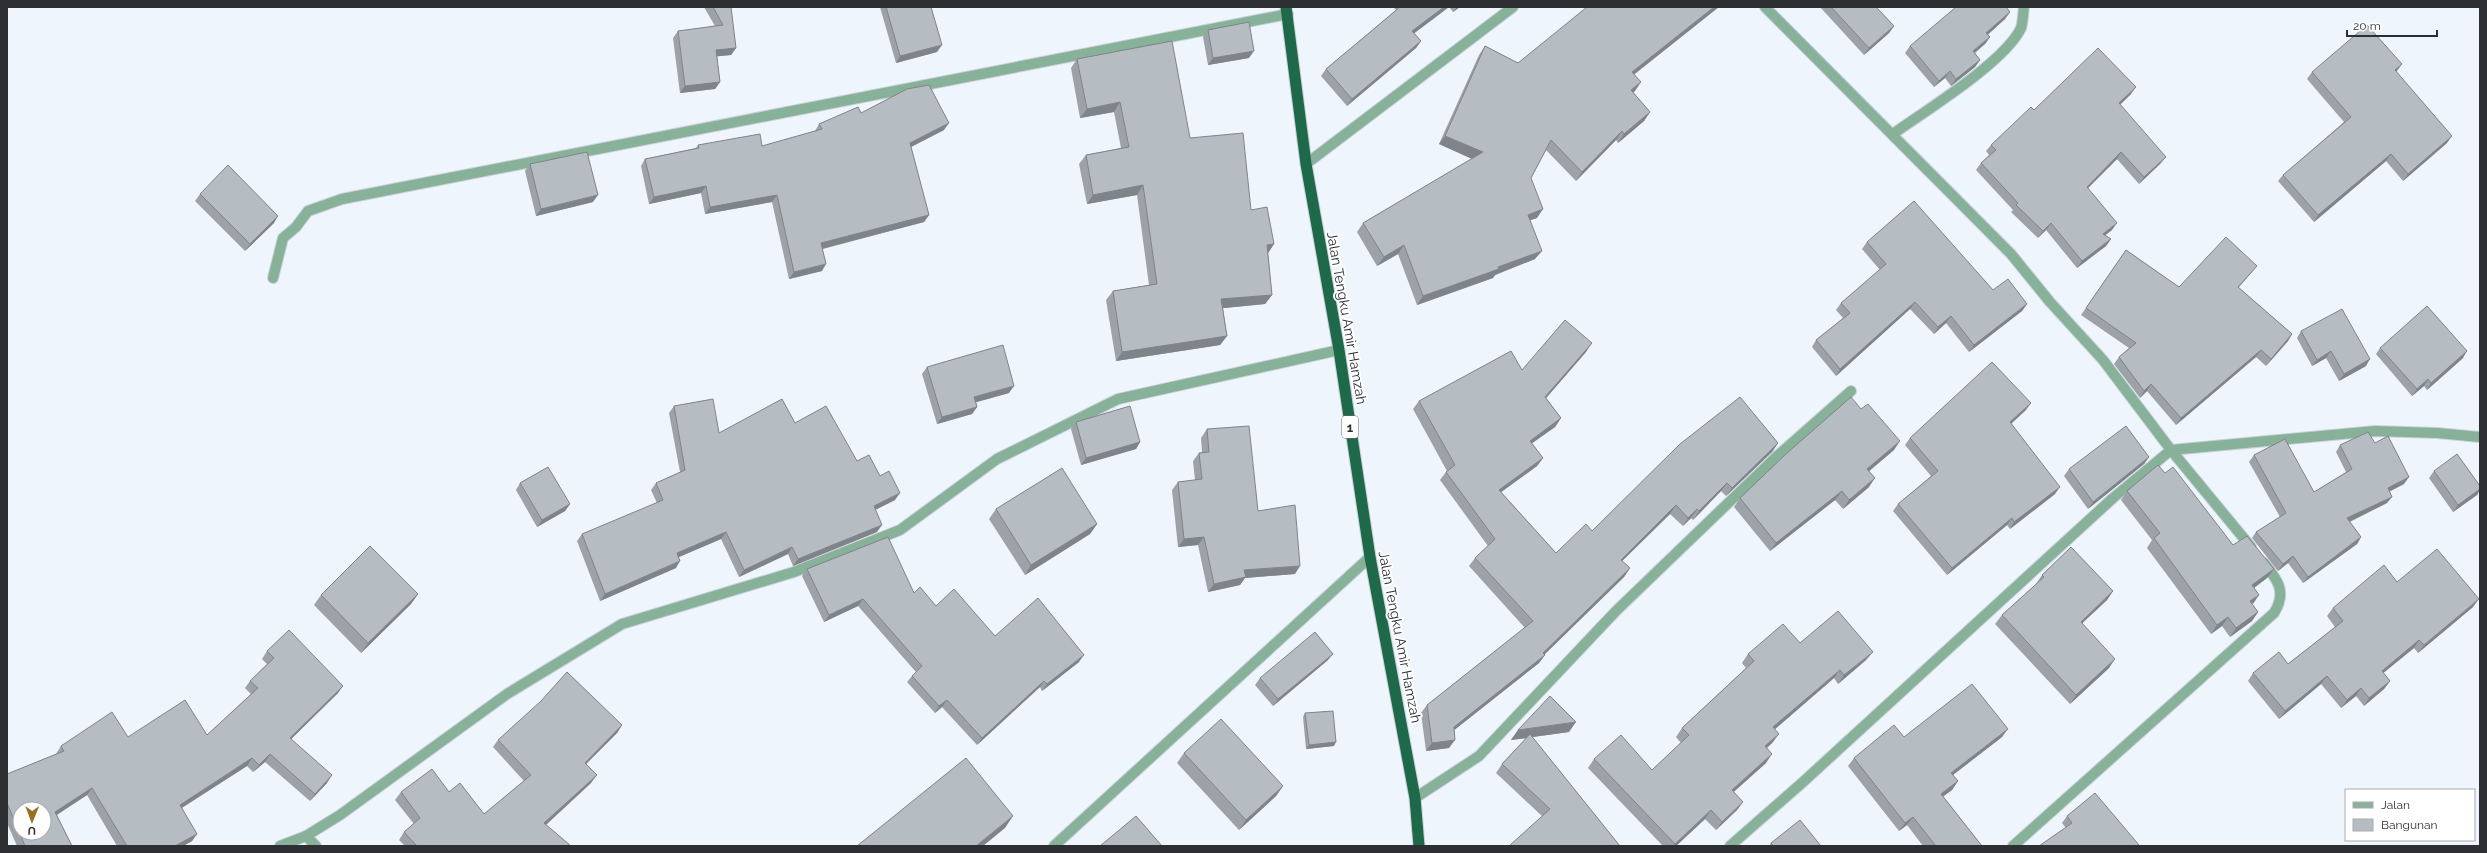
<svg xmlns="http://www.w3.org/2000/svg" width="2487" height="853" font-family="Raleway,sans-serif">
	<rect width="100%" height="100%" fill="#eef5fc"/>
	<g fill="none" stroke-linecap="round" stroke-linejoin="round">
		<!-- service casing -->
		<g stroke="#cbd1d8" stroke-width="12">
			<polyline id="service" points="1054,846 1370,557"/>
		</g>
		<!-- minor casing -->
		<g stroke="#cbd1d8" stroke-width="12">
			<g id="minor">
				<polyline points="1765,7 2011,254 2050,302 2103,360 2171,450 2251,547"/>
				<path d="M1893,134C1925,111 2005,62 2021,28C2023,22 2023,13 2024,7"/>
				<polyline points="1306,164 1513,7"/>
				<polyline points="273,278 283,238 296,227 308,211 342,199 1288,14"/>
				<polyline points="1415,798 1479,756 1616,611 1775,458 1851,391"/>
				<polyline points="280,846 306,836"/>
				<polyline points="316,846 306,836 340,815 507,694 622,624 794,572 900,530 997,459 1118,399 1339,350"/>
				<polyline points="1730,846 1803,782 2113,498 2171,450 2375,431 2437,433 2480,437"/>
				<path d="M2013,846L2274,613C2287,592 2278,580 2264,563"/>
			</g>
		</g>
		<!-- trunk casing -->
		<g stroke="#cbd1d8" stroke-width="13">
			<polyline id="trunk" points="1286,7 1306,164 1339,350 1370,557 1415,798 1419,846"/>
		</g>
		<!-- service -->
		<use href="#service" stroke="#88b19a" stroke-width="10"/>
		<!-- minor -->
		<use href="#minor" stroke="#88b19a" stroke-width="10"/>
		<!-- trunk -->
		<use href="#trunk" stroke="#1e6949" stroke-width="11"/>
	</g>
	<!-- wall -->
	<g fill="#9ca2a7">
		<polygon points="704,7 731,7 736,48 731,55 717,56 720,82 715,89 680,93 673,38 678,31 715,26"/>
		<polygon points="880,7 931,7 937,52 896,63"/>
		<polygon points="1393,7 1460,7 1453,12 1449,7 1414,33 1421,41 1416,48 1347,106 1321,76 1326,69 1396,10"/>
		<polygon points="1820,7 1876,7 1894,26 1889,33 1864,55"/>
		<polygon points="2010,12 2005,19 1988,34 1990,37 1985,44 1975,53 1980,60 1975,67 1951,86 1945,78 1934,87 1905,53 1910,46"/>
		<polygon points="1208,30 1249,58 1208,65 1203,37"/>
		<polygon points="1485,46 1518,63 1634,75 1635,91 1633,92 1650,112 1644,121 1618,143 1616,140 1576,181 1546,150 1531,178 1537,218 1530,220 1535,259 1495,275 1493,278 1417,305 1398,254 1377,266 1357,232 1363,223 1472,159 1439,144 1479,55"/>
		<polygon points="1077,59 1190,138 1251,210 1274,244 1268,253 1272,295 1265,304 1223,308 1227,336 1220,345 1116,361 1106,300 1113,291 1149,285 1137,195 1087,204 1079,164 1086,155 1121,148 1114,112 1080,118 1071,68"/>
		<polygon points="2312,72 2396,72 2447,143 2403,181 2386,161 2314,222 2278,181 2283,175 2344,122 2307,79"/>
		<polygon points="2131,94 2120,105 2161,163 2139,184 2117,159 2088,188 2112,230 2105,235 2111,239 2106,246 2077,268 2046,230 2038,238 2011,212 2013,210 1976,170 1981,163 1989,155 1986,151 1991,145 2034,110"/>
		<polygon points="861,113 944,130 911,147 929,215 924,222 823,249 822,271 789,279 772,202 705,214 701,193 649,204 641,166 645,159 696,148 698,145 762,146 815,131 819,124"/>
		<polygon points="530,164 593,202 536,216 525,171"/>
		<polygon points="200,194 274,223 245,251 195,201"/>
		<polygon points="1867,242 1993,290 2027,304 2022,311 1969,352 1946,323 1934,334 1910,309 1836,376 1812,347 1816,340 1843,318 1836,310 1841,303 1880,270 1862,249"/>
		<polygon points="2126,250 2179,287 2252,272 2238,287 2292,334 2288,341 2266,366 2256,357 2176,425 2147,391 2140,398 2114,364 2119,357 2129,348 2081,315"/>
		<polygon points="2301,331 2366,366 2339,381 2326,358 2312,366 2297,338"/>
		<polygon points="2380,348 2463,358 2427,390 2424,386 2412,396 2376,354"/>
		<polygon points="1586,352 1546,398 1561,418 1555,427 1532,443 1543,458 1537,466 1501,492 1556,553 1592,531 1773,451 1726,496 1721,491 1693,520 1691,518 1683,526 1670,514 1622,561 1630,568 1624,577 1544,654 1545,655 1539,663 1454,730 1449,748 1426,751 1421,713 1427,705 1525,628 1469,566 1475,558 1488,546 1440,480 1446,472 1447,471 1413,409 1419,401"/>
		<polygon points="927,367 1009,393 976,402 977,407 972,414 937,424 922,374"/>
		<polygon points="674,406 719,433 795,423 857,461 880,476 895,500 875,510 877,532 793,566 788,554 739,577 721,539 679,557 676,568 600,601 577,541 582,534 657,503 651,490 656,483 680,472 669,413"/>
		<polygon points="2026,410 2011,424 2055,494 2010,529 2007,525 1947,575 1893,511 1898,504 1931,476 1905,445 1910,438"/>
		<polygon points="1076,422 1140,442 1136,449 1081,465 1071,429"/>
		<polygon points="1207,429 1258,511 1295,574 1245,578 1240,585 1208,592 1198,545 1178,547 1172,490 1178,482 1195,480 1193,461 1199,453 1202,452 1201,438"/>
		<polygon points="2340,445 2404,484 2389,491 2387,503 2350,522 2361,537 2357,544 2303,583 2288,563 2278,571 2252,538 2256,532 2280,517 2249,462 2254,455 2314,492 2346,472 2336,452"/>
		<polygon points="1894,450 1869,471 1869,487 1843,509 1835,500 1770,551 1734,507 1740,498"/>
		<polygon points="2149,457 2144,464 2088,509 2064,476 2069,469"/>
		<polygon points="2434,471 2480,486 2480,490 2477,495 2453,512 2429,478"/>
		<polygon points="2165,473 2233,545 2274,569 2267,578 2254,588 2252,604 2258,612 2252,621 2230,637 2222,626 2211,634 2147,548 2152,540 2121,500 2127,491"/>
		<polygon points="520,483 570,504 565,511 537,527 516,490"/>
		<polygon points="996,509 1097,524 1090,534 1025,575 989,519"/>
		<polygon points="807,569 914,593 936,606 995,636 1079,662 1042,691 1040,687 977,745 942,707 935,713 907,682 912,676 916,672 858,606 824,622 802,576"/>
		<polygon points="2042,575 2113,591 2107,600 2082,623 2109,668 2070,704 1995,624 2002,615 2036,584"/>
		<polygon points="2397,582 2473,607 2418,653 2414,648 2383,673 2390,681 2384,689 2364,706 2356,696 2341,708 2321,684 2279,719 2248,681 2253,673 2288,664 2335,627 2327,616 2333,608"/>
		<polygon points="418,594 411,604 361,653 314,605 321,595"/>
		<polygon points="1800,643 1866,660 1838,684 1834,678 1775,729 1773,742 1767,748 1766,763 1733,792 1743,802 1737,810 1716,830 1705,819 1676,846 1663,846 1588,768 1594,759 1652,770 1681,743 1676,737 1682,728 1746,668 1742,663 1748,654"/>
		<polygon points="267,651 338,693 291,739 327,783 310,801 265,762 253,772 247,766 182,808 197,834 192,841 183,846 117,846 87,795 57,815 72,846 17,846 7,823 7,774 56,754 61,746 128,737 207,735 251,694 245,688 250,681 267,664 262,659"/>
		<polygon points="1328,660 1273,706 1255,685 1260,678"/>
		<polygon points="1305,713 1334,746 1306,749 1303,717"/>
		<polygon points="622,725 617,733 586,764 591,783 546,825 571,846 405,846 399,840 404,832 414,824 395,800 401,792 449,792 484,814 524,781 493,747 498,740"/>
		<polygon points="1518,730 1569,732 1532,737 1620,846 1542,816 1496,773 1502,764 1527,738 1511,740"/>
		<polygon points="1904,737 2002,737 1953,775 1958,781 1952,790 1943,796 1982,846 1923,846 1907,825 1899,831 1848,766 1854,758"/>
		<polygon points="1184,753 1283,786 1276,796 1239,830 1177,763"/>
		<polygon points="2067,816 2139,845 2066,828 2062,823"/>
		<polygon points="1771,843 1821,846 1769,846"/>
	</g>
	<!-- shaded-wall -->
	<g fill="#7f8488">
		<polygon points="1444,7 1449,7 1408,38 1412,31"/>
		<polygon points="1457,7 1460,7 1453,12"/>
		<polygon points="1714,7 1719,7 1626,81 1632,72"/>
		<polygon points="2010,12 2005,19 1982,40 1986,33"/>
		<polygon points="1894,26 1889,33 1864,55 1869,48"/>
		<polygon points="1990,37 1985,44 1968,58 1973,51"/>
		<polygon points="1421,41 1416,48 1347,106 1352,99"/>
		<polygon points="942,45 937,52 896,63 900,56"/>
		<polygon points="736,48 731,55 711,57 716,50"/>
		<polygon points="1254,51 1249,58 1208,65 1213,58"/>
		<polygon points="1980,60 1975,67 1951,86 1956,79"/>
		<polygon points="2402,64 2397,71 2390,77 2395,70"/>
		<polygon points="1950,71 1945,78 1934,87 1939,81"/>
		<polygon points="720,82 715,89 680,93 685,86"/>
		<polygon points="1641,82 1635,91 1625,99 1631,90"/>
		<polygon points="2136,87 2131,94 2114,110 2119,103"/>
		<polygon points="1120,102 1114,112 1080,118 1087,109"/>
		<polygon points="1650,112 1644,121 1618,143 1624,134"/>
		<polygon points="949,123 944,130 905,150 910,143"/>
		<polygon points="1622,131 1616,140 1576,181 1582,172"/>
		<polygon points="1445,136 1483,152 1477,161 1439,144"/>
		<polygon points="2452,136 2447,143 2403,181 2408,174"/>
		<polygon points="2121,152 2117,159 2082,194 2087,187"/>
		<polygon points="2391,154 2386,161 2314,222 2318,215"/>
		<polygon points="2166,157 2161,163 2139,184 2144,177"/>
		<polygon points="1143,185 1137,195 1087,204 1093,195"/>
		<polygon points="706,186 701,193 649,204 654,197"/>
		<polygon points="598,195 593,202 536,216 541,209"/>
		<polygon points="777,195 772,202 705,214 710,207"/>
		<polygon points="1543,209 1537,218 1522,223 1528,215"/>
		<polygon points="929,215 924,222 817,250 821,243"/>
		<polygon points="278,216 274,223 245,251 250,244"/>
		<polygon points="2051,223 2046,230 2038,238 2043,231"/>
		<polygon points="2117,223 2112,230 2098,241 2103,234"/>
		<polygon points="2111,239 2106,246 2077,268 2082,261"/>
		<polygon points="1274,244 1268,253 1267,245"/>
		<polygon points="1404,245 1398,254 1377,266 1384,257"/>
		<polygon points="1542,251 1535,259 1495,275 1493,278 1417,305 1423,296 1498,267"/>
		<polygon points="826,264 822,271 789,279 794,272"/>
		<polygon points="2257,266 2252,272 2233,294 2238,287"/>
		<polygon points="1272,295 1265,304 1215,309 1221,299"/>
		<polygon points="1915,302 1910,309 1836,376 1840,369"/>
		<polygon points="2027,304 2022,311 1969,352 1974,345"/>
		<polygon points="1951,316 1946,323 1934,334 1938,327"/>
		<polygon points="2292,334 2288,341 2266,366 2271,359"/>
		<polygon points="1227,336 1220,345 1116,361 1122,352"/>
		<polygon points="1592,343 1586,352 1540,405 1545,397"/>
		<polygon points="2261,350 2256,357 2176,425 2181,418"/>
		<polygon points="2331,351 2326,358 2312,366 2317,360"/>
		<polygon points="2467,351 2463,358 2427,390 2431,383"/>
		<polygon points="2370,359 2366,366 2339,381 2344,374"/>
		<polygon points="2428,379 2424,386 2412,396 2417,389"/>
		<polygon points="2151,384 2147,391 2140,398 2144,391"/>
		<polygon points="1014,386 1009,393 970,404 974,397"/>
		<polygon points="2031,403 2026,410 2005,429 2010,422"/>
		<polygon points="977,407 972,414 937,424 942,417"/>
		<polygon points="1561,418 1555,427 1524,449 1530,441"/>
		<polygon points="1900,441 1894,450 1861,478 1867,469"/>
		<polygon points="1140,442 1136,449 1081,465 1086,458"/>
		<polygon points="1778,443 1773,451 1726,496 1732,488"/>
		<polygon points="2149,457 2144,464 2088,509 2093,502"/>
		<polygon points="1543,458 1537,466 1493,498 1499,490"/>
		<polygon points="2409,477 2404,484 2383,495 2388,488"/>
		<polygon points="1875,478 1869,487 1843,509 1849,500"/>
		<polygon points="1727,483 1721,491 1693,520 1699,511"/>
		<polygon points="2060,487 2055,494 2010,529 2014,522"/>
		<polygon points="2480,489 2480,490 2477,495 2453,512 2458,505"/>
		<polygon points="1842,491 1835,500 1770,551 1776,543"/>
		<polygon points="900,493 895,500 869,513 874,506"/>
		<polygon points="2392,497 2387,503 2342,525 2347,518"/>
		<polygon points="570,504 565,511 537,527 542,520"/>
		<polygon points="1676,505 1670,514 1615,568 1621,560"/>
		<polygon points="1697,509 1691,518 1683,526 1688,518"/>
		<polygon points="2012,518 2007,525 1947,575 1952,568"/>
		<polygon points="1097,524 1090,534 1025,575 1031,565"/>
		<polygon points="882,525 877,532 793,566 798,559"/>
		<polygon points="726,532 721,539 672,560 677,553"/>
		<polygon points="1204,537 1198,545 1178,547 1184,539"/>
		<polygon points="2361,537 2357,544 2303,583 2308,577"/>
		<polygon points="792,547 788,554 739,577 744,570"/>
		<polygon points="2293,556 2288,563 2278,571 2283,564"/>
		<polygon points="680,561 676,568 600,601 605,594"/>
		<polygon points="1300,566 1295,574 1245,578 1240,585 1208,592 1214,584 1244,570"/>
		<polygon points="1630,568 1624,577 1540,659 1545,655 1539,663 1448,735 1454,727 1543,653"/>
		<polygon points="2274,569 2267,578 2246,594 2252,585"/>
		<polygon points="2113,591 2107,600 2074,631 2081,622"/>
		<polygon points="418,594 411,604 361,653 368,643"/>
		<polygon points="2259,595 2253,604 2250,601"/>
		<polygon points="863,599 858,606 824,622 829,615"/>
		<polygon points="2479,599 2473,607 2418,653 2424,645"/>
		<polygon points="2258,612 2252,621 2230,637 2236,628"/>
		<polygon points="2228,617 2222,626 2211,634 2217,625"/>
		<polygon points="2419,640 2414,648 2376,679 2382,671"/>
		<polygon points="1873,652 1866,660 1838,684 1844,675"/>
		<polygon points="1333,654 1328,660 1273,706 1278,699"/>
		<polygon points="1084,655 1079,662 1042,691 1047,684"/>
		<polygon points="2115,659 2109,668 2070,704 2076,695"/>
		<polygon points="1840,670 1834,678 1767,736 1773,727"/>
		<polygon points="2327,676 2321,684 2279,719 2285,711"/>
		<polygon points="1044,681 1040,687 977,745 982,738"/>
		<polygon points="2390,681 2384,689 2364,706 2369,698"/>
		<polygon points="343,686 338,693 285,745 290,738"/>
		<polygon points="2361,688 2356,696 2341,708 2347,700"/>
		<polygon points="947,700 942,707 935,713 939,706"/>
		<polygon points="1576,722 1569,732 1511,740 1518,730"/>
		<polygon points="622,725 617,733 580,770 585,763"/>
		<polygon points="2008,729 2002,737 1945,781 1951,773"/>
		<polygon points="1779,734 1773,742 1759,755 1765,746"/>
		<polygon points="1455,740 1449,748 1426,751 1432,743"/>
		<polygon points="1336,742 1334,746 1306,749 1309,745"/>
		<polygon points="270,754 265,762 253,772 259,765"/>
		<polygon points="1772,754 1766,763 1726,799 1732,790"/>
		<polygon points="252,758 247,766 175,812 180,805"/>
		<polygon points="332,775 327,783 310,801 315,794"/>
		<polygon points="597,775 591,783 539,831 544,823"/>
		<polygon points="1958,781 1952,790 1936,802 1941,794"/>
		<polygon points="1283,786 1276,796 1239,830 1246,820"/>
		<polygon points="92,788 87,795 50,819 55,812"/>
		<polygon points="1743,802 1737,810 1716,830 1722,822"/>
		<polygon points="1711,810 1705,819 1676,846 1674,846 1675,844"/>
		<polygon points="1013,816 1005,828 983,846 976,846"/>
		<polygon points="1913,817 1907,825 1899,831 1905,823"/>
		<polygon points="197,834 192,841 183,846 175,846"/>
	</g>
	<!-- building -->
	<g fill="#b5bcc2" stroke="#7f8488" fill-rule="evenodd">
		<polygon points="713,7 731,7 736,48 716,50 720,82 685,86 678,31 723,25"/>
		<polygon points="886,7 931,7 942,45 900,56"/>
		<polygon points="1400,7 1444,7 1412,31 1421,41 1352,99 1326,69"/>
		<polygon points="1587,7 1714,7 1632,72 1641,82 1631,90 1650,112 1624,134 1622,131 1582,172 1551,140 1531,178 1543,209 1528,215 1542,251 1498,267 1499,269 1423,296 1404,245 1384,257 1363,223 1483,152 1445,136 1485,46 1518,63"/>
		<polygon points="1831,7 1876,7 1894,26 1869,48"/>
		<polygon points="1956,7 2006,7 2010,12 1986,33 1990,37 1973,51 1980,60 1956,79 1950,71 1939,81 1910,46"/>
		<polygon points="1249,22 1254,51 1213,58 1208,30"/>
		<polygon points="2367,25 2402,64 2395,70 2452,136 2408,174 2391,154 2318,215 2283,175 2351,117 2312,72"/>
		<polygon points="1172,41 1190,138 1243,133 1251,210 1267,207 1274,244 1267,245 1272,295 1221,299 1227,336 1122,352 1113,291 1157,284 1143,185 1093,195 1086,155 1129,147 1120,102 1087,109 1077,59"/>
		<polygon points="2098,48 2136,87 2119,103 2166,157 2144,177 2121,152 2087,187 2117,223 2103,234 2111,239 2082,261 2051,223 2043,231 2016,205 2018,203 1981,163 1996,150 1991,145 2031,107 2034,110"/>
		<polygon points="929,85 949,123 910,143 929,215 821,243 826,264 794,272 777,195 710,207 706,186 654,197 645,159 699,148 698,145 760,134 762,146 822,129 819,124 858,107 861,113 907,89"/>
		<polygon points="587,152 598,195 541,209 530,164"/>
		<polygon points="228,165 278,216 250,244 200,194"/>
		<polygon points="1914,201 1993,290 2008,279 2027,304 1974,345 1951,316 1938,327 1915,302 1840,369 1816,340 1850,313 1841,303 1886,264 1867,242"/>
		<polygon points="2226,237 2257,266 2238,287 2292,334 2271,359 2261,350 2181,418 2151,384 2144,391 2119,357 2136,343 2086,308 2126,250 2179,287"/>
		<polygon points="2427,306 2467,351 2431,383 2428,379 2417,389 2380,348"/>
		<polygon points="2342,309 2370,359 2344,374 2331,351 2317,360 2301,331"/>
		<polygon points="1565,320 1592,343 1545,397 1561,418 1530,441 1543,458 1499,490 1556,553 1586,524 1592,531 1680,444 1740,397 1778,443 1732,488 1727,483 1699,511 1697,509 1688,518 1676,505 1621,560 1630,568 1543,653 1545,655 1454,727 1455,740 1432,743 1427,705 1533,621 1475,558 1495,539 1446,472 1455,465 1419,401 1511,351 1522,370"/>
		<polygon points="1003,345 1014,386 974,397 977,407 942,417 927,367"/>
		<polygon points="1992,362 2031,403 2010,422 2060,487 2014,522 2012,518 1952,568 1898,504 1938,471 1910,438"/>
		<polygon points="1851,397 1861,409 1868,404 1900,441 1867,469 1875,478 1849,500 1842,491 1776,543 1740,498 1786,454"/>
		<polygon points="713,399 719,433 782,399 795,423 826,406 857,461 869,455 880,476 889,471 900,493 874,506 882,525 798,559 792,547 744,570 726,532 677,553 680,561 605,594 582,534 663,500 656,483 685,470 674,406"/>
		<polygon points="1130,406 1140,442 1086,458 1076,422"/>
		<polygon points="1249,426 1258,511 1295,505 1300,566 1244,570 1246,577 1214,584 1204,537 1184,539 1178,482 1202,479 1199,453 1209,452 1207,429"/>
		<polygon points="2126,426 2149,457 2093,502 2069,469"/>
		<polygon points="2368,432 2375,443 2388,436 2409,477 2388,488 2392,497 2347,518 2361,537 2308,577 2293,556 2283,564 2256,532 2286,513 2254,455 2285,439 2314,492 2352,469 2340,445"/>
		<polygon points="2457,454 2480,486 2480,489 2458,505 2434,471"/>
		<polygon points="2158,465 2165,473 2173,467 2233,545 2247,536 2274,569 2252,585 2259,595 2250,601 2258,612 2236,628 2228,617 2217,625 2154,538 2160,533 2127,491"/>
		<polygon points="548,467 570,504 542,520 520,483"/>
		<polygon points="1062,468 1097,524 1031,565 996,509"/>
		<polygon points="888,537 914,593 920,587 936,606 954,589 995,636 1038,598 1084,655 1047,684 1044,681 982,738 947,700 939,706 912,676 922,666 863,599 829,615 807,569"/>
		<polygon points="370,546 418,594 368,643 321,595"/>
		<polygon points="2071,547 2113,591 2081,622 2115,659 2076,695 2002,615 2044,577 2042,575"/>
		<polygon points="2437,549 2479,599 2424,645 2419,640 2382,671 2390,681 2369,698 2361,688 2347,700 2327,676 2285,711 2253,673 2279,652 2288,664 2343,621 2333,608 2384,565 2397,582"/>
		<polygon points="1838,611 1873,652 1844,675 1840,670 1773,727 1779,734 1765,746 1772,754 1732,790 1743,802 1722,822 1711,810 1675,844 1594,759 1621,735 1652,770 1689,735 1682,728 1754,661 1748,654 1783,624 1800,643"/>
		<path d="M289,630L343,686L290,738L332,775L315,794L270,754L259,765L252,758L180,805L197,834L175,846H127L92,788L55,812L72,846H25L7,803V774L64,751L61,746L112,712L128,737L185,700L207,735L258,688L250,681L274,658L267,651ZM20,809H44V833H20Z"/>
		<polygon points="1315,632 1333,654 1278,699 1260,678"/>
		<polygon points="567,672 622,725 585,763 597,775 544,823 571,846 417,846 404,832 420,818 401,792 432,769 449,792 460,783 484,814 531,775 498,740 541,701"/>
		<polygon points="1972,684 2008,729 1951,773 1958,781 1941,794 1982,846 1936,846 1913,817 1905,823 1854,758 1894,725 1904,737"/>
		<polygon points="1550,696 1576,722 1518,730"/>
		<polygon points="1333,711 1336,742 1309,745 1305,713"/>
		<polygon points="1221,719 1283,786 1246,820 1184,753"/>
		<polygon points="1530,734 1620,846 1509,846 1550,809 1502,764"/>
		<polygon points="966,758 1013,816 976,846 857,846"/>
		<polygon points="2095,793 2139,845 2138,846 2039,846 2072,823 2067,816"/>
		<polygon points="1136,816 1162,846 1100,846"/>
		<polygon points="1800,820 1821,846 1773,846 1771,843"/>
	</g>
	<g text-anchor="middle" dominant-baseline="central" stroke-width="4" stroke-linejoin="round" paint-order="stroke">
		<!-- shield labels -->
		<rect fill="#fff" stroke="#6c6d70" stroke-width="1" x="1342" y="416" width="16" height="22" rx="3"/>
		<g font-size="13" font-weight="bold" fill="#2d2f32">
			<text x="1350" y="427">1</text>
		</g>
		<!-- street labels -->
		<g font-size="14" fill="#2d2f32" stroke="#fff">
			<text transform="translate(1347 318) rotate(80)">Jalan Tengku Amir Hamzah</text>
			<text transform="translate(1400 637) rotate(79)">Jalan Tengku Amir Hamzah</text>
		</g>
	</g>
	<!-- border -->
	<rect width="2487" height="853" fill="none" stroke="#2d2f32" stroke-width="16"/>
	<!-- legend -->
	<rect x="2345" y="789" width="130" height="52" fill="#ffffff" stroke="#abacad"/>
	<rect x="2353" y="802" width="20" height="6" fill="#88b19a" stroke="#abacad"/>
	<text x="2381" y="809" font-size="12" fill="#2d2f32">Jalan</text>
	<rect x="2353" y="819" width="20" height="12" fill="#b5bcc2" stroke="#abacad"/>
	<text x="2381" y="829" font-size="12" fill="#2d2f32">Bangunan</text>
	<!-- north arrow -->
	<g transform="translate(32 821) rotate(181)"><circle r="19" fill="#ffffff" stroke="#abacad"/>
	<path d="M0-3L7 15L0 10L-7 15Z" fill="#9c6f20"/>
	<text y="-6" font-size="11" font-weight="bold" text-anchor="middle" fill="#2d2f32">U</text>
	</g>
	<!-- scale -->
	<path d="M2347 30v6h90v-6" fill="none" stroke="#2d2f32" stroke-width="2"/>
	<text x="2353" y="30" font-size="12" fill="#2d2f32" stroke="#ffffff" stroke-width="3" paint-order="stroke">20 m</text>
</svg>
